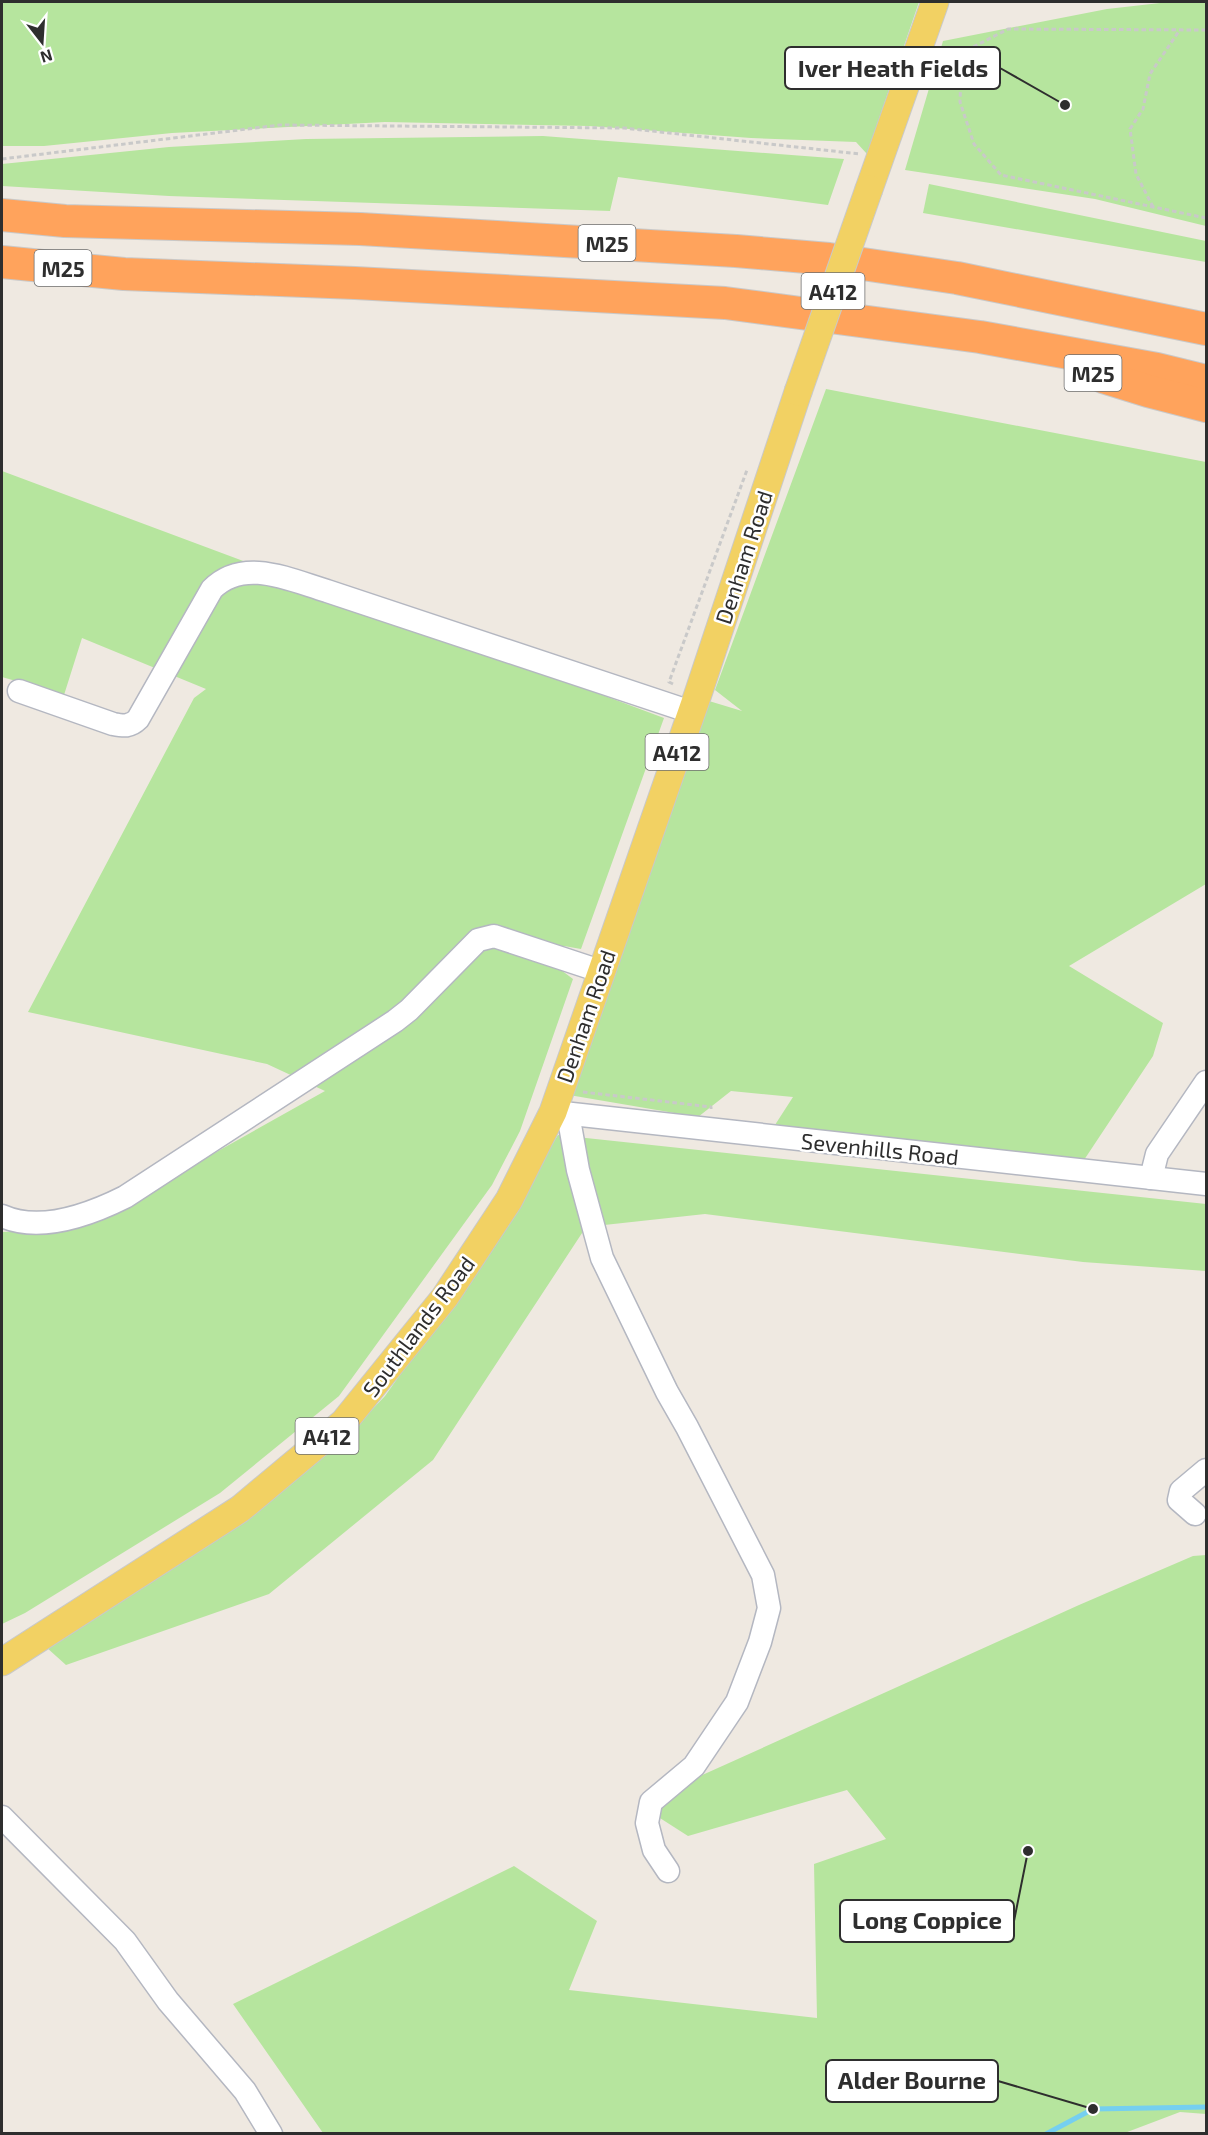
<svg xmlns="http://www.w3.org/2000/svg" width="1208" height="2135" font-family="'Exo 2',sans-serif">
	<rect width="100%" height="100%" fill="#efe9e1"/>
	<!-- green -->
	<g fill="#b6e59e">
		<polygon points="2,2 919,2 867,154 856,142 751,138 589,126 385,122 172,133 44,146 2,146"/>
		<polygon points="1169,2 1206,2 1206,226 1095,199 905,170 943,41 1107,9"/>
		<polygon points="543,136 844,159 828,205 618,177 610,211 169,196 2,186 2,164 169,147 306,139"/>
		<polygon points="929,184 1206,241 1206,262 923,213"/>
		<polygon points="826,389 1206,462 1206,884 1069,966 1163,1023 1153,1056 1084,1160 773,1128 793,1097 731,1091 698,1117 569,1095 709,701 742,711 715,690"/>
		<polygon points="2,471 664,718 581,949 564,946 541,955 573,979 520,1131 492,1185 339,1396 220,1493 25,1613 2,1624 2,1232 81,1228 325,1091 267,1064 28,1012 194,698 206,689 82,638 64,695 2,677"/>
		<polygon points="558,1135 1206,1204 1206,1271 1083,1262 705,1214 586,1227 433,1460 269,1594 66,1665 46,1647 345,1438 385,1396 462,1288"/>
		<polygon points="1206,1555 1206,2114 1180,2112 1122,2134 323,2133 233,2004 514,1866 597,1921 569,1990 817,2018 814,1864 886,1839 847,1790 688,1836 638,1804 1079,1605 1193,1556"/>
	</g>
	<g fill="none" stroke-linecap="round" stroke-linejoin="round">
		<!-- stream -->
		<polyline stroke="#75cff0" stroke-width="5" points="1046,2134 1093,2109 1206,2107"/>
		<!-- minor casing -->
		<g stroke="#b4b7c1" stroke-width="25">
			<g id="minor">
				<path d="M19,691L113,724C124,726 130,727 138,719L212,589C244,557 290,580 327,591L691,712"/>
				<polyline points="554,1112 1206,1184"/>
				<polyline points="568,1114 578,1170 602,1258 667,1392 687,1427 763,1575 769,1608 760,1642 737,1702 694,1766 651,1802 647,1823 654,1850 668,1871"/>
				<polyline points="1151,1178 1157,1154 1206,1082"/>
				<path d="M2,1216C40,1233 89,1215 125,1197L395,1021L409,1010L478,940L494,936L600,971"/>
				<polyline points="1195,1514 1179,1500 1181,1491 1206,1470"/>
				<polyline points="2,1817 125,1941 168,2001 245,2091 271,2134"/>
			</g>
		</g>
		<!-- major casing -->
		<g stroke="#c9c9c9" stroke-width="29">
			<g id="major">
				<polyline points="869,189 935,2"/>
				<polyline points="2,1662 240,1509 344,1422 445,1297 509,1200 553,1112 698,694 798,392"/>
			</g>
		</g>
		<!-- highway casing -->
		<g stroke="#c9c9c9" stroke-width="34">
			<g id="highway">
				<polyline points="2,215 65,221 360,229 736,251 829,259 957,278 1206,329"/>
				<polyline points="2,262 124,274 355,283 725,303 980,337 1157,369 1206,381"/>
				<polyline points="1103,377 1148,391 1206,406"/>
			</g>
		</g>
		<!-- path -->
		<g stroke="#c9c9c9" stroke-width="3" stroke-dasharray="4.5 3" stroke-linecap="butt">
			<polyline points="1206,30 1008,29 973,47 961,75 960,102 974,144 1001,175 1206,218"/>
			<polyline points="2,159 280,125 624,128 860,154"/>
			<polyline points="1153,207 1136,174 1130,129 1143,109 1150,74 1179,31"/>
			<polyline points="673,684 669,682 747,470"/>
			<polyline points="583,1092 711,1107 711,1109"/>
		</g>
		<!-- minor -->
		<use href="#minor" stroke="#fff" stroke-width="22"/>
		<!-- major -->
		<use href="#major" stroke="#f2d163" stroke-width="27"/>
		<!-- highway -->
		<use href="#highway" stroke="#ffa35c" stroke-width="32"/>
		<!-- major-bridge casing -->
		<g stroke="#c9c9c9" stroke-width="29" stroke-linecap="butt">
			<polyline id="major-bridge" points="798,392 869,189"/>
		</g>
		<!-- major-bridge -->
		<use href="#major-bridge" stroke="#f2d163" stroke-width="27"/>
	</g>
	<g text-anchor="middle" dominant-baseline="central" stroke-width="5" stroke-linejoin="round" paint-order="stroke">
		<!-- shield labels -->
		<g fill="#fff" stroke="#6d6d6d" stroke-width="1.5">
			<rect x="578.5" y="225" width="57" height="36" rx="4.5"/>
			<rect x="34.5" y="250" width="57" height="36" rx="4.5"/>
			<rect x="801.5" y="273" width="63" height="36" rx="4.5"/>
			<rect x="1064.5" y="355" width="57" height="36" rx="4.5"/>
			<rect x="645.5" y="734" width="63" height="36" rx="4.5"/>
			<rect x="295.5" y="1418" width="63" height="36" rx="4.5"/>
		</g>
		<g font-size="21" font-weight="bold" fill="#2e2e2e">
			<text x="607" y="243">M25</text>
			<text x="63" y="268">M25</text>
			<text x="833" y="291">A412</text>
			<text x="1093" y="373">M25</text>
			<text x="677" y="752">A412</text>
			<text x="327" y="1436">A412</text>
		</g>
		<!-- street labels -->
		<g font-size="22" fill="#2e2e2e" stroke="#fff">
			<text transform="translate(743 557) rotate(-72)">Denham Road</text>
			<text transform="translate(585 1016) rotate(-71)">Denham Road</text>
			<text transform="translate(880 1148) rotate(6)">Sevenhills Road</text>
			<text transform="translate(418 1326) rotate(-53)">Southlands Road</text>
		</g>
	</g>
	<!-- callouts -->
	<path fill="none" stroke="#2e2e2e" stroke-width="2" d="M1065 105L1000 68M1028 1851L1014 1921M1093 2109L998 2081"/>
	<g fill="#2e2e2e" stroke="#fff" stroke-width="2">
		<circle cx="1065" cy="105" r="6"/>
		<circle cx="1028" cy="1851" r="6"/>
		<circle cx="1093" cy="2109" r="6"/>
	</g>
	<g fill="#fff" stroke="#2e2e2e" stroke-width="2">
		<rect x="785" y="47" width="215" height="42" rx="6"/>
		<rect x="840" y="1900" width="174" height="42" rx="6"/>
		<rect x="826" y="2060" width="172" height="42" rx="6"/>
	</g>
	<g font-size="24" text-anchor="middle" font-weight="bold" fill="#2e2e2e">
		<text x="893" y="77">Iver Heath Fields</text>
		<text x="927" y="1929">Long Coppice</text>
		<text x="912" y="2089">Alder Bourne</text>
	</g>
	<!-- border -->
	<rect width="1208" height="2135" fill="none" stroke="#2e2e2e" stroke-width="6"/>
	<!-- north arrow -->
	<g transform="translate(42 42) rotate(163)" stroke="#ffffff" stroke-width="4.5" paint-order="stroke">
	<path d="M0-4.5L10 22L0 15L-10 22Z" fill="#2e2e2e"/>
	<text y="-9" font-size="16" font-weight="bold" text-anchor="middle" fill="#2e2e2e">N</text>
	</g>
</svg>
